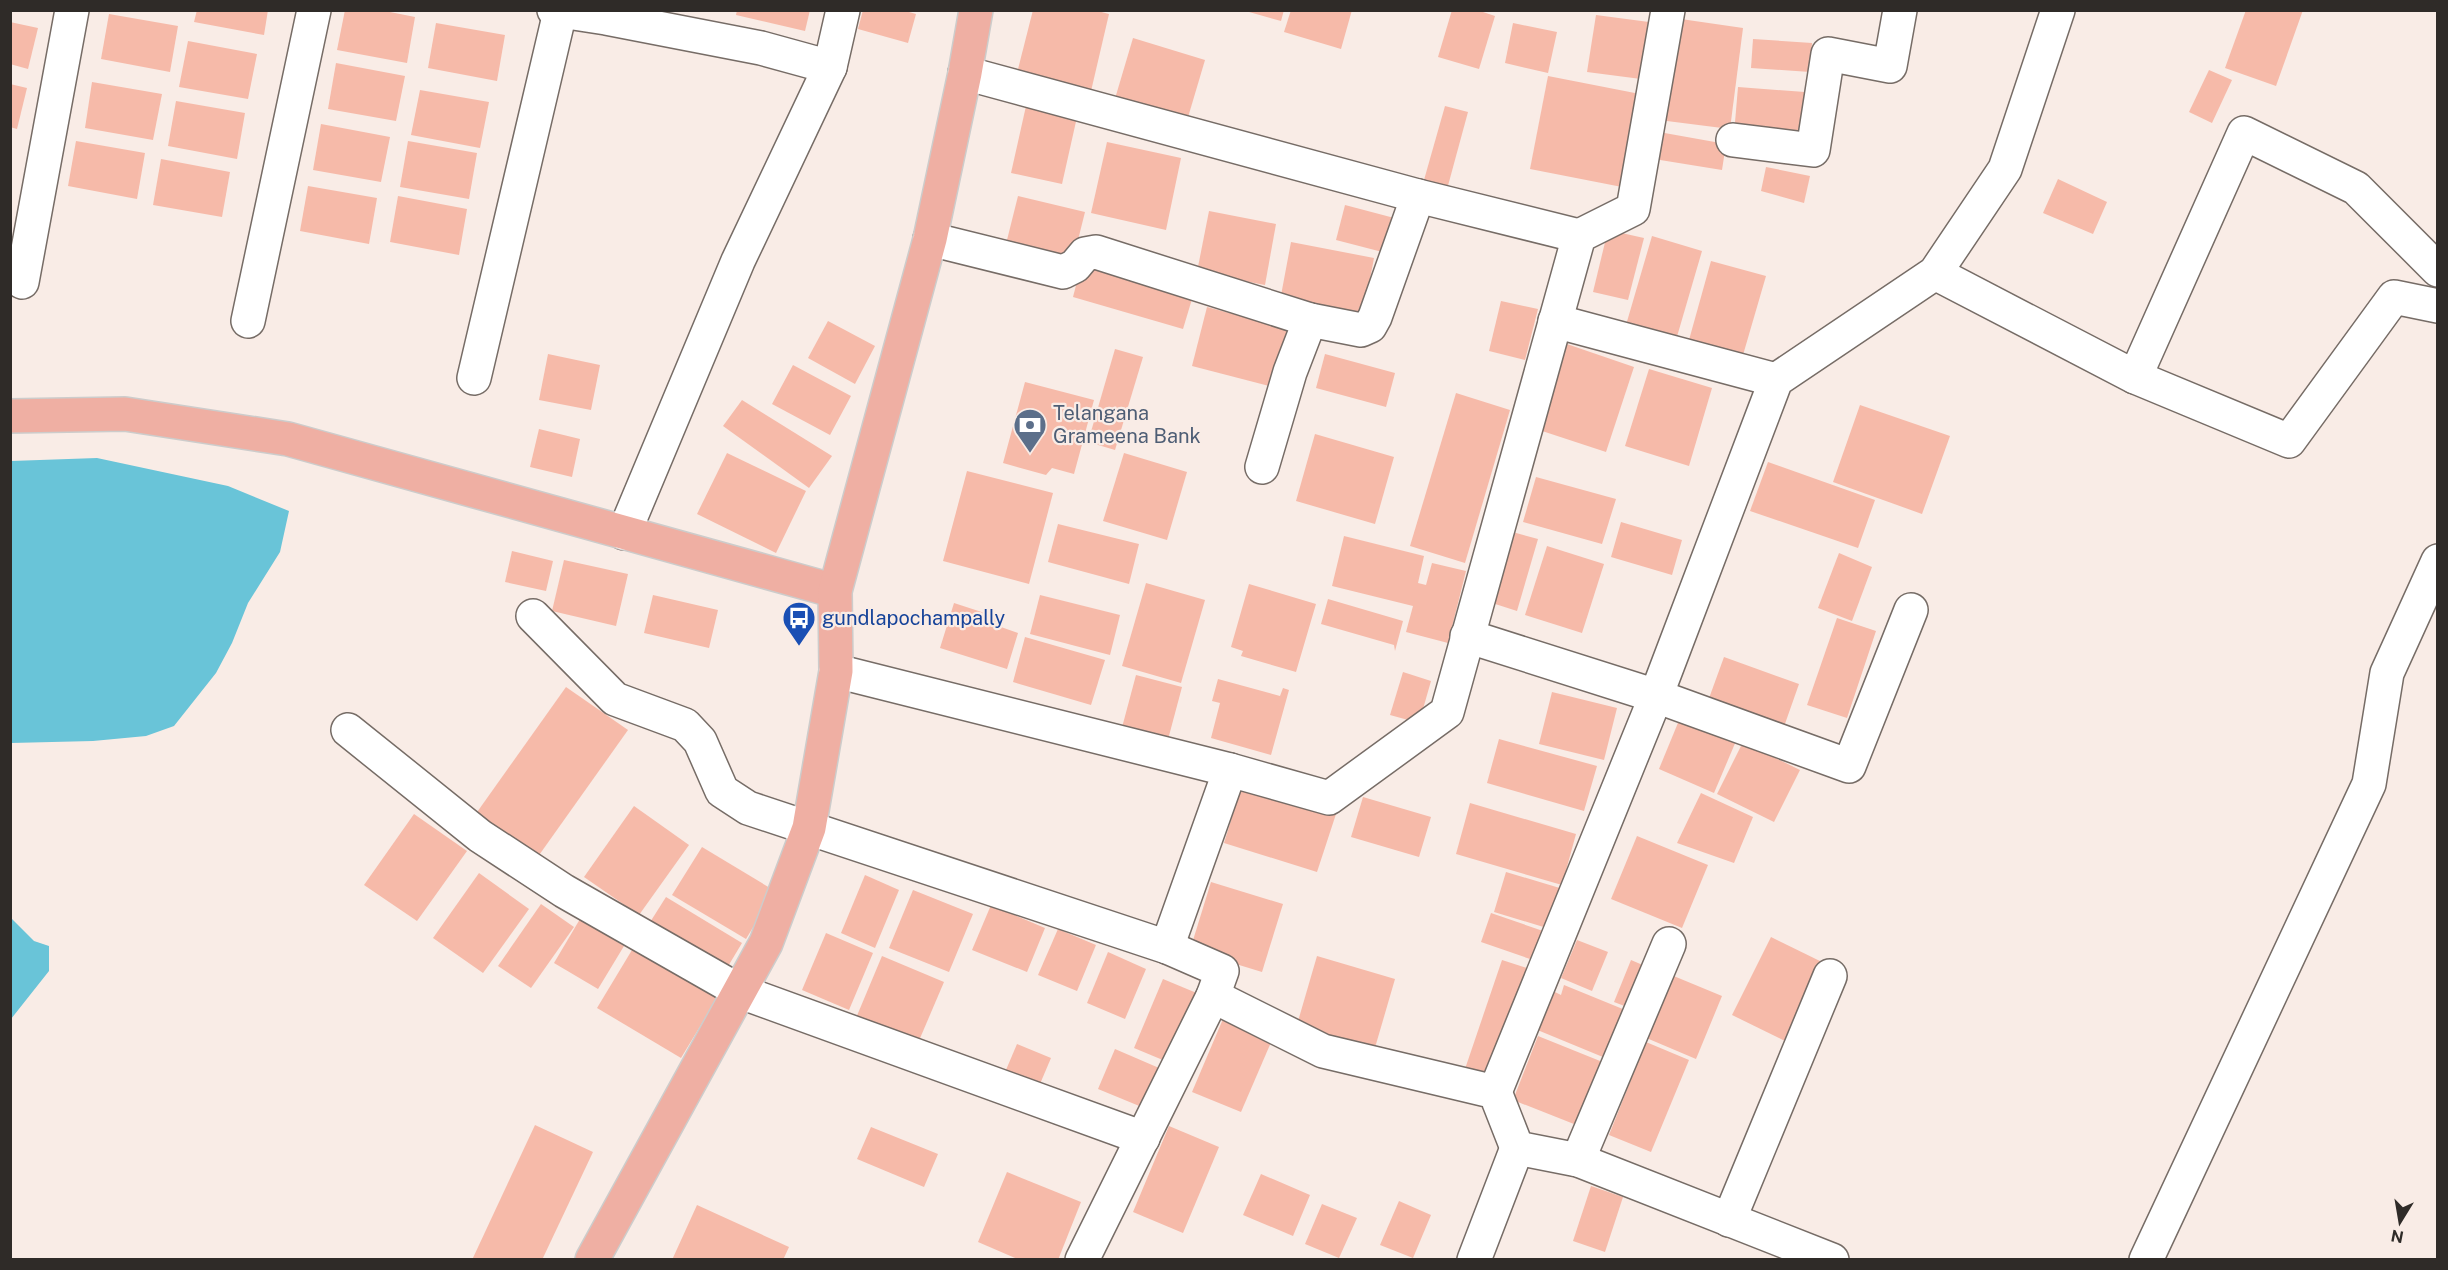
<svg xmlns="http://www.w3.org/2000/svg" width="2448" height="1270" font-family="'Public Sans',sans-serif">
	<rect width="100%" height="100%" fill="#f9ece6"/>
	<!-- water -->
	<g fill="#69c4d8">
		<polygon points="97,458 228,486 289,511 280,552 248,603 232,643 216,673 174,726 146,736 93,741 11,743 11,461"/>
		<polygon points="10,917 34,941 49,946 49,971 11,1019"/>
	</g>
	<!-- building -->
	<g fill="#f6baa9">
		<polygon points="197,10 268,10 264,35 194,22"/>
		<polygon points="345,10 380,10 415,17 407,63 337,50"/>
		<polygon points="737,10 810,10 805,31 736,15"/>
		<polygon points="863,10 902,10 916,14 908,43 858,29"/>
		<polygon points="1033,10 1094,10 1109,14 1088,104 1014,85"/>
		<polygon points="1242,10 1284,10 1281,21"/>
		<polygon points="1291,10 1352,10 1341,49 1284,32"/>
		<polygon points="1452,10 1477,10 1495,16 1479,69 1438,57"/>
		<polygon points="2246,10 2303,10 2276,86 2225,68"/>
		<polygon points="109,14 178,26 170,72 101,59"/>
		<polygon points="1596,15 1649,22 1641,79 1587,72"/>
		<polygon points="1674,18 1743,28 1730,129 1659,120"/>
		<polygon points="10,22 38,28 28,69 10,64"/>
		<polygon points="436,23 505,35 497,81 428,68"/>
		<polygon points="1513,23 1557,32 1548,73 1505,63"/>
		<polygon points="1133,38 1205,60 1186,124 1114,102"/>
		<polygon points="1753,39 1812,43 1810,72 1751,68"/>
		<polygon points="188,41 257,54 248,99 179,87"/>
		<polygon points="336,63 405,76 396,121 328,109"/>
		<polygon points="2209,70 2232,80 2212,123 2189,112"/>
		<polygon points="1548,76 1640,94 1622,187 1530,169"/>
		<polygon points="92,82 162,94 153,140 85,128"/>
		<polygon points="10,84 27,88 17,129 10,127"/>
		<polygon points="1738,87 1805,92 1801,138 1734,134"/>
		<polygon points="420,90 489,102 480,148 411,135"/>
		<polygon points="176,101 245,113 237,159 168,146"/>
		<polygon points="1026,106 1077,117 1062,184 1011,173"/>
		<polygon points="1445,106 1468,112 1446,193 1422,187"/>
		<polygon points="321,124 390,137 381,182 313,170"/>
		<polygon points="1659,132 1726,144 1722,170 1654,159"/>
		<polygon points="76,141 145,153 137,199 68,186"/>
		<polygon points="408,141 477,153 469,199 400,187"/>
		<polygon points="1107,142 1181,158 1166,230 1091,213"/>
		<polygon points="161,159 230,172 222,217 153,205"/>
		<polygon points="1766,167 1810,176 1804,203 1761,191"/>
		<polygon points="2058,179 2107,202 2093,234 2043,213"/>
		<polygon points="308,186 377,198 369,244 300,231"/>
		<polygon points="398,196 467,209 459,255 390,242"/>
		<polygon points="1018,196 1085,212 1073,260 1006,244"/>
		<polygon points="1345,205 1398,219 1390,254 1336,240"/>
		<polygon points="1209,211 1276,224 1265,285 1197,272"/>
		<polygon points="1608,230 1644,238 1628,300 1593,292"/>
		<polygon points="1652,236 1702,251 1676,340 1626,325"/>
		<polygon points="1291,242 1374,258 1362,321 1279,306"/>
		<polygon points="1083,258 1195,289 1183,329 1073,297"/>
		<polygon points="1711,261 1766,276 1743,355 1689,340"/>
		<polygon points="1501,301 1538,309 1525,360 1489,351"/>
		<polygon points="1207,307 1293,330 1277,388 1192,366"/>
		<polygon points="828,321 875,346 855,384 808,358"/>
		<polygon points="1561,342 1634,367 1606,452 1533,428"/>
		<polygon points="1115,349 1143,357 1115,450 1088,442"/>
		<polygon points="548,354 600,365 591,410 539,400"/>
		<polygon points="1325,354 1395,373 1386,407 1316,388"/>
		<polygon points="793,365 851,396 830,435 772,404"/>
		<polygon points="1649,369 1712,388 1689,466 1625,446"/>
		<polygon points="1025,382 1094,400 1074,474 1052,468 1046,475 1003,463"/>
		<polygon points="1456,393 1510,410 1465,563 1410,546"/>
		<polygon points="742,400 832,456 809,488 723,426"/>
		<polygon points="1860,405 1950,436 1922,514 1833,482"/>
		<polygon points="539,429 580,439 572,477 530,467"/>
		<polygon points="1315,434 1394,457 1375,524 1296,501"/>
		<polygon points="727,453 806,491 776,553 697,514"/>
		<polygon points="1124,453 1187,472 1167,540 1103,521"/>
		<polygon points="1768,462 1875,500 1858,548 1750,511"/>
		<polygon points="967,471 1053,493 1029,584 943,561"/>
		<polygon points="1536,477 1616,499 1602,544 1523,522"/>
		<polygon points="1621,522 1682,540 1672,575 1611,557"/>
		<polygon points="1058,524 1139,544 1129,584 1048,562"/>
		<polygon points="1509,531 1538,539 1517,611 1489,602"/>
		<polygon points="1344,536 1424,556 1418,583 1426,585 1432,563 1466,571 1448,643 1406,632 1413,606 1332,586"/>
		<polygon points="1547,546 1604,564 1582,633 1525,615"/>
		<polygon points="512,551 553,561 546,591 505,582"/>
		<polygon points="1839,553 1872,567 1852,621 1818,608"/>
		<polygon points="564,560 628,574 616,626 552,611"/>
		<polygon points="1146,583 1205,600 1181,683 1122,666"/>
		<polygon points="1249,584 1316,604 1296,672 1241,656 1243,651 1231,647"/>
		<polygon points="653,595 718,610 709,648 644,633"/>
		<polygon points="1040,595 1120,615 1110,655 1030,634"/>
		<polygon points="1328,599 1403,621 1395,651 1394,645 1321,624"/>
		<polygon points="954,603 1000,618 1001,627 1018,633 1007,669 940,648"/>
		<polygon points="1837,618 1876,631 1847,718 1807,705"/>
		<polygon points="1025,637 1105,660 1091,705 1013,682"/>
		<polygon points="1724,657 1799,684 1780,738 1704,712"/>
		<polygon points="1403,672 1431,681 1419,723 1390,715"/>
		<polygon points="1136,675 1182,687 1166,747 1120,735"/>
		<polygon points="1218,679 1280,696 1283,688 1289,690 1271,755 1211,738 1220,703 1212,701"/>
		<polygon points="566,687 628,730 537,858 475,815"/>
		<polygon points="1552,692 1617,708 1604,760 1539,744"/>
		<polygon points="1680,718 1736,741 1714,793 1659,769"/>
		<polygon points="1499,739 1597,766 1584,811 1487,783"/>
		<polygon points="1743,742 1800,770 1774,822 1717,794"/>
		<polygon points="1242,785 1336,814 1317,872 1224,843"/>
		<polygon points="1701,793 1753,817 1734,863 1677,843"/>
		<polygon points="1363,797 1431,817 1419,857 1351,837"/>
		<polygon points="1470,803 1576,834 1562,885 1456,854"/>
		<polygon points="634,806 689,845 639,915 584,877"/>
		<polygon points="414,814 467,851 417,921 364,885"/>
		<polygon points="1637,836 1708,865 1682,928 1611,899"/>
		<polygon points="702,847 775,891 746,939 672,895"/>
		<polygon points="1506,872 1563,889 1550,929 1494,912"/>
		<polygon points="479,873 529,909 483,973 433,938"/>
		<polygon points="865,875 899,890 875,948 841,933"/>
		<polygon points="1211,882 1283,904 1262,972 1190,950"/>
		<polygon points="913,890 973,914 949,972 889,948"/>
		<polygon points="666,897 742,943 724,973 647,927"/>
		<polygon points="541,904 574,927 531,988 498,966"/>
		<polygon points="991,905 1045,928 1027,972 972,950"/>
		<polygon points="1491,913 1543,931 1533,960 1481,942"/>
		<polygon points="580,919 624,946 598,989 554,963"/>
		<polygon points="1058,929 1096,945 1077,991 1038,975"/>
		<polygon points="826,933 873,953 849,1010 802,990"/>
		<polygon points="1771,937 1824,963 1785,1041 1732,1015"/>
		<polygon points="1577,940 1608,952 1592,991 1561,978"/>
		<polygon points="635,945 719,995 681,1058 597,1008"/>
		<polygon points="1108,952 1146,969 1125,1019 1087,1003"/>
		<polygon points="882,956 944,982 918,1043 856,1018"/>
		<polygon points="1317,956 1395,979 1372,1058 1294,1035"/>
		<polygon points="1502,960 1530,969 1493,1078 1465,1069"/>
		<polygon points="1631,960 1652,969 1635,1010 1614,1002"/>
		<polygon points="1664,972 1722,996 1696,1059 1637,1034"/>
		<polygon points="1163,979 1199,994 1170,1063 1134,1048"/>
		<polygon points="1564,985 1635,1014 1615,1062 1535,1029 1551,990 1561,995"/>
		<polygon points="1223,1019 1272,1040 1241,1112 1192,1092"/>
		<polygon points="1538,1036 1610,1065 1584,1128 1513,1100"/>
		<polygon points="1646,1042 1689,1060 1651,1152 1609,1135"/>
		<polygon points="1017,1044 1051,1058 1037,1091 1003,1077"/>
		<polygon points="1115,1049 1166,1071 1149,1110 1098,1089"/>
		<polygon points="535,1125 593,1152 542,1260 472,1260"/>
		<polygon points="1169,1126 1219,1147 1183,1233 1133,1212"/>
		<polygon points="871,1127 938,1154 924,1187 857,1159"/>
		<polygon points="1007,1172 1081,1202 1058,1260 1020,1260 978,1242"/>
		<polygon points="1261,1174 1310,1195 1293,1236 1243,1215"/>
		<polygon points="1591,1186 1623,1197 1605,1252 1573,1241"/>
		<polygon points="1399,1201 1431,1215 1413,1258 1380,1245"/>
		<polygon points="1322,1204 1357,1218 1339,1258 1305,1244"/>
		<polygon points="697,1205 789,1247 783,1260 672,1260"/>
	</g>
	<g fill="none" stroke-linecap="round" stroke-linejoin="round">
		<!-- minor casing -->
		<g stroke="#766c66" stroke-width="36">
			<g id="minor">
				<polyline points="554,10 606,18 761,48 830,67 843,10"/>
				<polyline points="965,73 1418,196 1579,236"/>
				<polyline points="1733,140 1813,150 1828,54 1890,66 1900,10"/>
				<polyline points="930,239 1063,272 1075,266 1085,254 1096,252 1310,320 1361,330 1370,326 1375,317 1418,196"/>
				<polyline points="1935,273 2135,377 2289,441 2394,297 2438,306"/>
				<polyline points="22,282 72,10"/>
				<polyline points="248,321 314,10"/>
				<polyline points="1555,321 1776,380"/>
				<polyline points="2135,377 2244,133 2356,188 2438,270"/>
				<polyline points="474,378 560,12"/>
				<polyline points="1262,467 1290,372 1310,320"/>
				<polyline points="624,533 738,261 830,67"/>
				<polyline points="533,616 615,699 685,725 700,741 722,791 748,808 1167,947 1222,971 1213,996 1082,1260"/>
				<polyline points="1467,636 1656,696 1849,766 1911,610"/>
				<polyline points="836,671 1230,770 1329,798 1447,712 1579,236 1633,209 1668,10"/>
				<polyline points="348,730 480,836 564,891 741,992 1143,1138"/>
				<polyline points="1167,947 1230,770"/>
				<polyline points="1213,996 1323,1051 1495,1092 1517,1148 1578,1160 1832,1260"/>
				<polyline points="1495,1092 1656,696 1776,380 1935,273 2005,169 2058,10"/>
				<polyline points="1578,1160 1669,944"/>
				<polyline points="1729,1220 1830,976"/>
				<polyline points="1474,1260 1517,1148"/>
				<polyline points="2146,1260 2369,784 2387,673 2438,561"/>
			</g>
		</g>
		<!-- major casing -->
		<g stroke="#cdcccb" stroke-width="36">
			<g id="major">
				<polyline points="10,416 125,414 288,439 835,591"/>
				<polyline points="592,1260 766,943 809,828 836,671 835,591 930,239 965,73 976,10"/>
			</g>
		</g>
		<!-- minor -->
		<use href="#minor" stroke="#fff" stroke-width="33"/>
		<!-- major -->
		<use href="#major" stroke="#efafa3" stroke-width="33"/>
	</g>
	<!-- icons -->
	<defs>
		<g id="bank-pin" transform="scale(1.725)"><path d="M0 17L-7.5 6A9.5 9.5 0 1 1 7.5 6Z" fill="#5c6f8a" stroke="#f9ece6"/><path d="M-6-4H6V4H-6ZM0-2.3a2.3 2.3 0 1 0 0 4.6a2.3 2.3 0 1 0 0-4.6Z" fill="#fff"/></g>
		<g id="bus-pin" transform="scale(1.725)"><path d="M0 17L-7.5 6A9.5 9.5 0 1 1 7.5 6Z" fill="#1a4fb4" stroke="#f9ece6"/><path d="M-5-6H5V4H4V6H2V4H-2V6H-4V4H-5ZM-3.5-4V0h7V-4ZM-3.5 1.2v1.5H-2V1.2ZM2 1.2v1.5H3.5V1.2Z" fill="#fff"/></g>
	</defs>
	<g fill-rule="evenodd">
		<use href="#bank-pin" x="1030" y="425"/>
		<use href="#bus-pin" x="799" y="618"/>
	</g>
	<g text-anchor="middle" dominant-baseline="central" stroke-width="4.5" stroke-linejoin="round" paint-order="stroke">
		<!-- service labels -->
		<g font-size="20" fill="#4e5e75" stroke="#f9ece6" text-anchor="start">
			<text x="1053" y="413">Telangana<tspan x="1053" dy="23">Grameena Bank</tspan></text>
		</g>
		<!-- transit labels -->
		<g font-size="20" fill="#164399" stroke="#f9ece6" text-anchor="start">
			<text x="822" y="618">gundlapochampally</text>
		</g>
	</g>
	<!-- border -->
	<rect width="2448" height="1270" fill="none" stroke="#2f2b28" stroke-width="24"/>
	<!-- north arrow -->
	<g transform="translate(2400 1222) rotate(191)" stroke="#f9ece6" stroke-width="4.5" paint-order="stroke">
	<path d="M0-4.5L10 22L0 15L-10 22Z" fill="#2f2b28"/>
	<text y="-9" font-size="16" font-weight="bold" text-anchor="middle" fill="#2f2b28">N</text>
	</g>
</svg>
